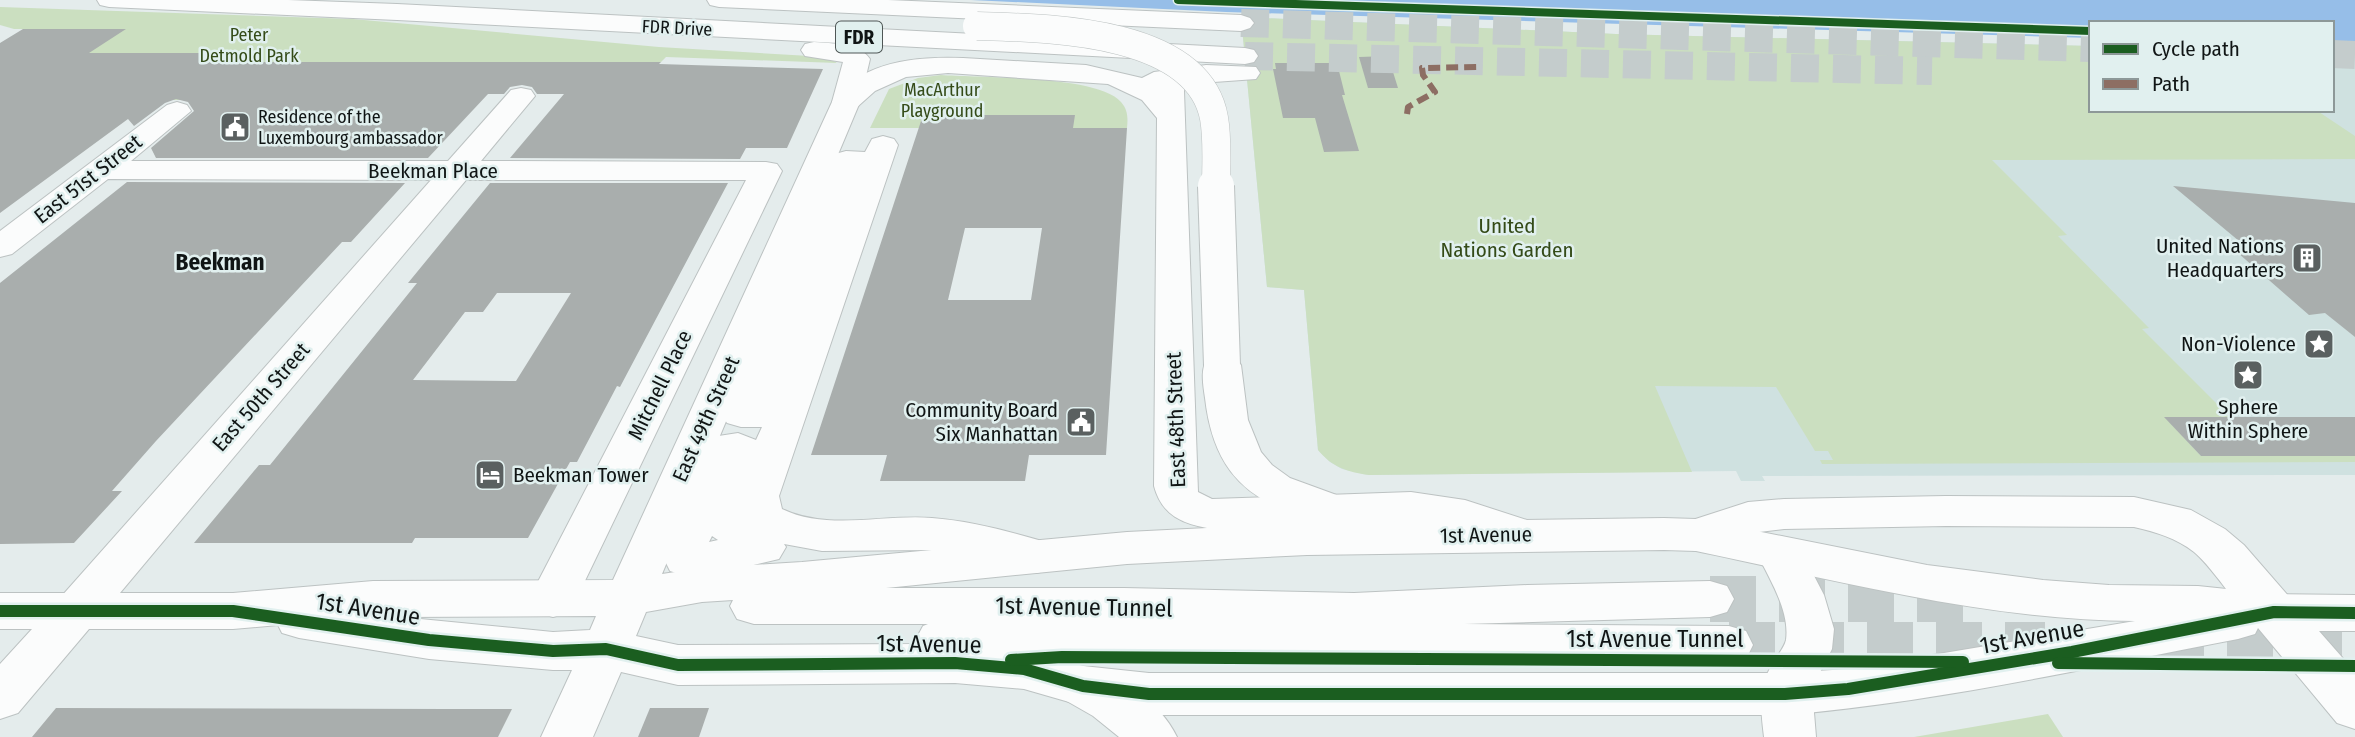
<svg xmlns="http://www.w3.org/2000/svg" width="2355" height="737" font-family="'Fira Sans Condensed',sans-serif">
	<rect width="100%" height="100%" fill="#e4ecec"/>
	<!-- built -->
	<polygon fill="#cfe1e0" points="1241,17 1616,34 2091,46 2091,110 2332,110 2332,51 2355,51 2355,475 1762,476 1765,481 1741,481 1736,471 1369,475 1342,469 1330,462 1318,450 1304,290 1267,287"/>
	<!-- green -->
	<g fill="#cbdfc0">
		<polygon points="0,7 353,19 659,47 827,57 837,63 666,57 661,62 279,62 230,100 154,100 217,53 80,53 124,29 14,29 0,25"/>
		<path d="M1241,17L1616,34L2091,46V110H2316L2355,136V159L1992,160L2067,235L2058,236L2149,328L2142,329L2230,417H2165L2201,456H2355V462L1822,464L1820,460H1833L1828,451H1815L1776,387L1655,386L1692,472L1369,475C1347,472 1332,467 1318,450L1304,290L1267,287Z"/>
		<path d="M941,75C980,78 1097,75 1121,102C1128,110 1128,118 1127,128H870L889,89L918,78Z"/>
		<polygon points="2048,714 2063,737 1914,737"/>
	</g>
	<!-- water -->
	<polygon fill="#96bee8" points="971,0 2355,0 2355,43 2332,43 2332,23 2091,23 2091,38 1226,12"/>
	<!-- building -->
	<g fill="#a9aead" fill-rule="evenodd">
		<polygon points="23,29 126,29 89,53 218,53 205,62 661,62 659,64 823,69 787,148 746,148 740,159 510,158 564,94 537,94 532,87 522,85 510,87 504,94 488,94 428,158 156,158 151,148 194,111 188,102 176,99 165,103 134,126 128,119 0,213 0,43"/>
		<polygon points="1388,56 1398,88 1368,88 1359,57"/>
		<polygon points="1275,63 1337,63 1345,95 1342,95 1359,151 1324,152 1315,118 1283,118 1273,69 1276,69"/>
		<path d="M923,115H1075L1073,128H1127L1106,455H1029L1025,481H880L887,455H811ZM965,228H1042L1031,300H948Z"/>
		<polygon points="127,182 405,183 351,242 342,242 156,441 112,491 122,491 74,543 0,544 0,283"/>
		<path d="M490,183H728L620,387L617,386L577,462H570L528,538H415L412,543H194L259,465H270L417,283H408ZM497,293H571L516,381L413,380L465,312H483Z"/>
		<polygon points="2173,186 2355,203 2355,337 2325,313 2309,315 2222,239 2239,241"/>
		<polygon points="2164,417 2355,417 2355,456 2201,456"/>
		<polygon points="56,708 446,709 512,709 498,737 32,737"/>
		<polygon points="650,708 709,708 699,737 638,737"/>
	</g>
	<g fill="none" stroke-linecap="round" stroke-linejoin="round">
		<!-- major-tunnel -->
		<g stroke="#c4cccc" stroke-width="46" stroke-dasharray="46 23" stroke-linecap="butt">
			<polyline points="1710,599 1982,599"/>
			<polyline points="1729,645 2045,645"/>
			<polyline points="2158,645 2355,645"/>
		</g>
		<!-- highway-tunnel -->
		<g stroke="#c4cccc" stroke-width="28" stroke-dasharray="28 14" stroke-linecap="butt">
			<polyline points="1241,23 2091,48"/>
			<polyline points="2332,54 2355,55"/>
			<polyline points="1245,56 1932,71"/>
		</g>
		<!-- minor casing -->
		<g stroke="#bcc2c2" stroke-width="2">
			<g id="minor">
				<path d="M963,58L1086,65L1142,78L1154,72L1206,65L1256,67L1260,73L1256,79L1186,84L1184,91L1198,492L1212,499L1411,492L1465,500L1536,523L1542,534L1536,545L1520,550L1461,531L1411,522L1212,529C1183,524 1162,516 1154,486L1157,118L1142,100L1108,84L948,73L906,77L875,91L856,108L846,111L836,108L832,102C860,61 917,56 963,58Z"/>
				<polygon points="521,88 531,90 535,96 481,161 766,162 777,164 782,171 570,612 553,617 536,612 529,599 746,180 466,180 94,624 77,629 60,624 53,611 60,598 431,180 108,179 12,254 0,257 0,231 167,105 177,102 187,105 191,111 131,161 448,161 511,90"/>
				<path d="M883,136L894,139L898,145L779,496L782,509C827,531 884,514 932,518C972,521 1015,533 1053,544L1060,556L1053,568L1037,573L932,550L822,551L784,544L786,547L779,559L695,579L670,571L660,551L712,437L738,433L756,440L762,427H741L727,423L721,414L831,160L835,154L846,151L865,152L872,139ZM712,536L718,540L709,542Z"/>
				<path d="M1946,496L2134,497L2191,510L2225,529L2244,545L2291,599L2298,612L2291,625C2279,629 2271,631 2259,626C2244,618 2214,568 2194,552C2176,538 2156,532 2134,527L1946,526L1784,529L1751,533L1696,551L1680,546L1674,535L1680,524L1748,502L1784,499Z"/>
				<path d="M1780,536L1796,541L1824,595L1834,629L1832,649L1812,688L1816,737H1764C1761,712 1758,691 1770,668C1774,659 1784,649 1786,640C1790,610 1769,579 1757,553L1764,541Z"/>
				<path d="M1083,666C1121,678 1159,700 1177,737H1119L1093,716L1065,700L1058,686L1065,672Z"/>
			</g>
		</g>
		<!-- major casing -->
		<g stroke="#bcc2c2" stroke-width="2">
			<path id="major" d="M846,93L856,96L860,102L662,574L702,568L802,562L1127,532L1307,523L1664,518L1696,519L1927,565L2043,580L2109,585L2198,586L2274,594L2355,595V631H2319L2355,672V729L2337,723L2258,628L2255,634L2238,639C2088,668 1937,702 1785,715H1149L1083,706L1024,689L955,683L678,685L621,672L593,737H541L572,670H553L429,659L299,638L282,633L278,625L233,629H89L18,713L0,719V664L32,629H0V593H233L373,581L613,580L832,102L836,96ZM1664,550L1696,551C1840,581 1987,620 2135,621L1848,669L1785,673H1149L1083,666L1059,659L1729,664L1746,659L1753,645L1746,631L1729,626L1464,624L1710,617L1727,612L1734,599L1727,586L1710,581L1527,585L1354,593L1124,588H886L1127,564L1307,555ZM733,600L730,606L737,619L754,624H928L923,626L916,639L918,644L678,645L636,636L646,612L702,602ZM596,616L590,630L553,632L400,617Z"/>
		</g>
		<!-- highway casing -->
		<g stroke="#bcc2c2" stroke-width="2">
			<g id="highway">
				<polygon points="97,0 288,0 397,4 1245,48 1254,50 1258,56 1254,62 1245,64 397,20 109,7 100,5"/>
				<polygon points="707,0 888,0 1241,15 1250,18 1254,23 1250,28 1241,31 719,7 710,5"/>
				<path d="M814,42C832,44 859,42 870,59L860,102L856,108L846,111L836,108L832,102L843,62L805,56L801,50L805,44Z"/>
				<path d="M1222,353L1236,357L1241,365L1248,420L1261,452L1272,465L1290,478L1342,497L1349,508L1342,519C1323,524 1314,520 1296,514C1237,495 1212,459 1205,398C1203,384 1200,369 1208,357Z"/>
			</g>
		</g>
		<!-- minor -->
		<use href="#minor" fill="#fbfcfc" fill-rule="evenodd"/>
		<!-- major -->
		<use href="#major" fill="#fbfcfc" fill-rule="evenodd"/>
		<!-- highway -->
		<use href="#highway" fill="#fbfcfc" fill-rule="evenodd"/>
		<!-- highway-bridge-far1 casing -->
		<g stroke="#bcc2c2" stroke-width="29" stroke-linecap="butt">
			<path id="highway-bridge-far1" d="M977,26C1046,28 1198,29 1214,118C1218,140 1216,166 1216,188"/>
		</g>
		<!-- highway-bridge casing -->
		<g stroke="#bcc2c2" stroke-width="38" stroke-linecap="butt">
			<polyline id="highway-bridge" points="1216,186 1222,365"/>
		</g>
		<!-- highway-bridge-far1 -->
		<use href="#highway-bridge-far1" stroke="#fbfcfc" stroke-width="28"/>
		<!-- highway-bridge -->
		<use href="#highway-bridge" stroke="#fbfcfc" stroke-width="36"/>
		<!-- quiet -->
		<polyline stroke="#8d6e63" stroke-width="6" stroke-dasharray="12 6" stroke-linecap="butt" points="1407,114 1408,107 1435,92 1423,75 1422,68 1479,67"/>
		<!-- cycleway-far1 casing -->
		<g stroke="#e1f0ef" stroke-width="11">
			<polyline id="cycleway-far1" points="1178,0 2091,31"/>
		</g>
		<!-- cycleway casing -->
		<g stroke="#e1f0ef" stroke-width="17">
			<g id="cycleway">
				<polyline points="0,611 233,611 429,640 553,651 606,649 678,665 955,663 1024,669 1083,686 1149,694 1785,694 1848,689 2072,652 2274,612 2355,613"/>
				<polyline points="1011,660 1062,657 1963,662"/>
				<polyline points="2058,663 2355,666"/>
			</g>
		</g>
		<!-- cycleway-far1 -->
		<use href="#cycleway-far1" stroke="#1b5e20" stroke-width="8"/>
		<!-- cycleway -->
		<use href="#cycleway" stroke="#1b5e20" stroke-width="12"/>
	</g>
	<!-- icons -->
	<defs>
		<g id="civic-square" transform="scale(1.575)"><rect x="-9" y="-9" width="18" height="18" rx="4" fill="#5a6060" stroke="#e1f0ef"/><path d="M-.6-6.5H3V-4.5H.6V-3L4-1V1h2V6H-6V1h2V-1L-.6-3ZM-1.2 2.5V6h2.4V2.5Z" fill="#fff"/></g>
		<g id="building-square" transform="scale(1.575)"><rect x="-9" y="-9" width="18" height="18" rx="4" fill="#5a6060" stroke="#e1f0ef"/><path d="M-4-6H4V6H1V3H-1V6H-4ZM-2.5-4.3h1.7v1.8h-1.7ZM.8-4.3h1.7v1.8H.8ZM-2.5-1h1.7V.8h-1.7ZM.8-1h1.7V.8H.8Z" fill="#fff"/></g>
		<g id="sight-square" transform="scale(1.575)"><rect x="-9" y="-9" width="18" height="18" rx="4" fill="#5a6060" stroke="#e1f0ef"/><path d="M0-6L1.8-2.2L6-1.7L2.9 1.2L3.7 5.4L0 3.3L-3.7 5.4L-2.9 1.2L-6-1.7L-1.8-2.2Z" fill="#fff"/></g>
		<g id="hotel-square" transform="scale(1.575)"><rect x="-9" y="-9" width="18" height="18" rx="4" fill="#5a6060" stroke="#e1f0ef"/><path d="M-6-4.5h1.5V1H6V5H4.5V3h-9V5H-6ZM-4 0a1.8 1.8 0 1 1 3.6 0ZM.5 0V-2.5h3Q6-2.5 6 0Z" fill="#fff"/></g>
	</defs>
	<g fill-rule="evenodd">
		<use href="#civic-square" x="235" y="127"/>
		<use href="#building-square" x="2307" y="258"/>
		<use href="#sight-square" x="2319" y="344"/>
		<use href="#sight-square" x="2248" y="375"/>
		<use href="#civic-square" x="1081" y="422"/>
		<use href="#hotel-square" x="490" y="475"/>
	</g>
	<g text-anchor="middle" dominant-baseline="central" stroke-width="5" stroke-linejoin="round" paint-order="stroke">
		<!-- far-street labels -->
		<g font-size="18" fill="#101515" stroke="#e1f0ef">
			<text transform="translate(677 28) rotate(3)">FDR Drive</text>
		</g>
		<!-- far-park labels -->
		<g font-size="18" fill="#344b18" stroke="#e1f0ef">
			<text x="249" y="35">Peter<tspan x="249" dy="21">Detmold Park</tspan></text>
			<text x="942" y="90">MacArthur<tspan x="942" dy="21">Playground</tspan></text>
		</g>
		<!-- far-poi labels -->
		<g font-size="18" fill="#101515" stroke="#e1f0ef" text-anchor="start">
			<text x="258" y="117">Residence of the<tspan x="258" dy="21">Luxembourg ambassador</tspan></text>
		</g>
		<!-- shield labels -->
		<rect fill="#e1f0ef" stroke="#4f5756" stroke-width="2" x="836" y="21.5" width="46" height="31" rx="5"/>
		<g font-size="19" font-weight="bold" fill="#101515">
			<text x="859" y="37">FDR</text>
		</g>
		<!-- street labels -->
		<g font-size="21" fill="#101515" stroke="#e1f0ef">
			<text x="433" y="171">Beekman Place</text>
			<text transform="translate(88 179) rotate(-38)">East 51st Street</text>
			<text transform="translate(660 385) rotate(-64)">Mitchell Place</text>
			<text transform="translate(261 397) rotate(-49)">East 50th Street</text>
			<text transform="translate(706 419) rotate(-66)">East 49th Street</text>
			<text transform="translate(1176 420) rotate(-92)">East 48th Street</text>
			<text transform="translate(1486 535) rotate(-1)">1st Avenue</text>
		</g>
		<!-- park labels -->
		<g font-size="21" fill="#344b18" stroke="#e1f0ef">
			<text x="1507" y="226">United<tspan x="1507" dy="24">Nations Garden</tspan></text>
		</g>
		<!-- poi labels -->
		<g font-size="21" fill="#101515" stroke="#e1f0ef" text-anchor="end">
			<text x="2284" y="246">United Nations<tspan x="2284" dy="24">Headquarters</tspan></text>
			<text x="2296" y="344">Non-Violence</text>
			<text x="2248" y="407" text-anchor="middle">Sphere<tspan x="2248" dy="24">Within Sphere</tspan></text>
			<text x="1058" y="410">Community Board<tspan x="1058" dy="24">Six Manhattan</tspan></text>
			<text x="513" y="475" text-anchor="start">Beekman Tower</text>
		</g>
		<!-- neighbourhood labels -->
		<g font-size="23" font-weight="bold" fill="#101515" stroke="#e1f0ef">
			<text x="220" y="262">Beekman</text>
		</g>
		<!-- near-street labels -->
		<g font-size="24" fill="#101515" stroke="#e1f0ef">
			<text transform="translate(1084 607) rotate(1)">1st Avenue Tunnel</text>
			<text transform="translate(368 609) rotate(9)">1st Avenue</text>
			<text transform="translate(2032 637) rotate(-10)">1st Avenue</text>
			<text x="1655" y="639">1st Avenue Tunnel</text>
			<text transform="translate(929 644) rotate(1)">1st Avenue</text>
		</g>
	</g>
	<!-- legend -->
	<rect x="2089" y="21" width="245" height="91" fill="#e1f0ef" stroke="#8d9898" stroke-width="2"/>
	<rect x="2103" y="44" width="35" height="10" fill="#1b5e20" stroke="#8d9898" stroke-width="2"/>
	<text x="2152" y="56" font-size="21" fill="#101515">Cycle path</text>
	<rect x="2103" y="79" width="35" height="10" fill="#8d6e63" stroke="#8d9898" stroke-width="2"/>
	<text x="2152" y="91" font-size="21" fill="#101515">Path</text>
</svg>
